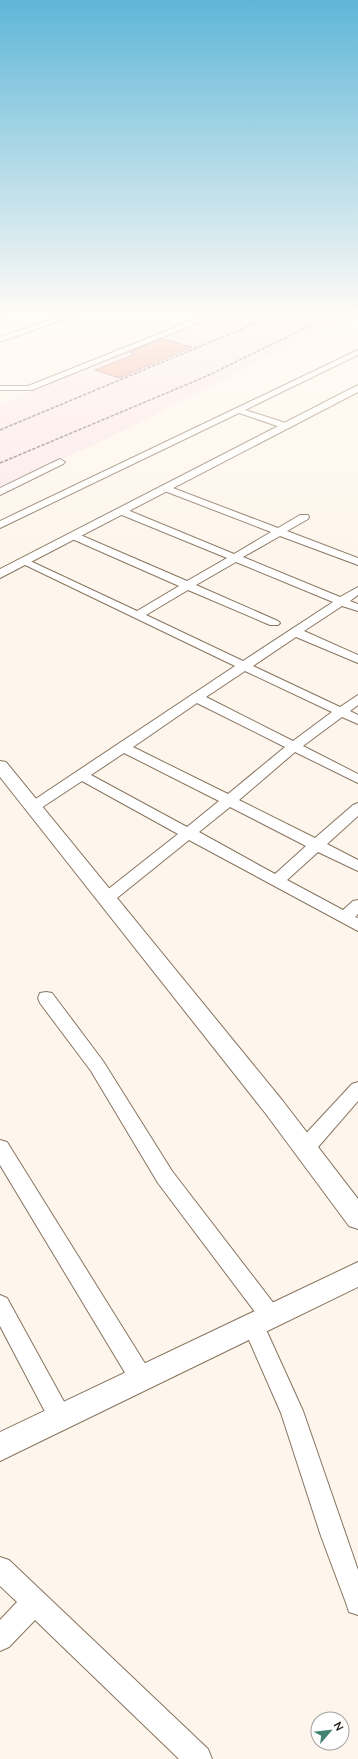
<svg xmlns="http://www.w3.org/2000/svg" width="358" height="1759" font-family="'Nunito Sans',sans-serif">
	<rect width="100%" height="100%" fill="#fef6ec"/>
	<!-- industrial -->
	<polygon fill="#fce7eb" points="226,313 356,313 111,437 0,487 0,405 124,351"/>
	<!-- building -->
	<polygon fill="#f4ac9a" stroke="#a2847c" points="163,339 192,347 119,378 95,370 135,354 129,352"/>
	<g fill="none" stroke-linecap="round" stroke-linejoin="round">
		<!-- minor casing -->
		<g stroke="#887460" stroke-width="2">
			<g id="minor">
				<polygon points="0,313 6,313 0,316"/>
				<polygon points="71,313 82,313 0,342 0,337"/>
				<polygon points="211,313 222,313 32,390 0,390 0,386 28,386"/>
				<polygon points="358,350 358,355 245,410 289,424 289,428 283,428 239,413 0,528 0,521"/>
				<polygon points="60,459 65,462 63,464 0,495 0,488"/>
				<path d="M165,485L278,528L300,515H308L309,517L308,519L287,531L358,558V565L280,536L243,557L340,597L358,587V595L350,601L358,604V611L342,606L304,631L358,655V663L296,637L253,666L340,707L358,695V705L350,711L358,715V724L342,717L303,746L358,774V783L295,752L239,800L315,838L353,805L358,803V816L327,844L358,860V871L318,852L287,880L343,910L353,901L358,900V914L355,917L358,918V931L189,840L112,902L107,903L102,902L99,898L102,894L178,834L82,781L38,810H28L26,807L28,804L235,666L19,562L24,559L28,560L137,611L179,586L70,538L69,536L70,534H78L187,581L227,558L117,513L116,511L117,509H125L234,554L271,532L162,490L160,488L162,486ZM236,562L333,602L243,661L146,615L188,590L270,625H278L280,623L278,621L196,585ZM245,671L332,712L293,741L206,697ZM197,703L285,747L228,794L133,747ZM124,753L219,801L187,827L91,775ZM230,807L306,846L275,874L199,832Z"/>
				<polygon points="46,992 52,993 103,1061 172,1171 278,1309 282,1316 278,1323 271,1326 263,1323 303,1411 358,1570 358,1615 349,1612 346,1603 321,1536 281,1413 242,1324 246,1317 253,1314 258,1316 158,1183 91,1071 40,1003 38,998 40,993"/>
				<polygon points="358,1082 358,1101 312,1154 305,1156 298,1154 296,1148 298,1142 352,1084"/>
				<polygon points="0,1140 7,1142 149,1370 152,1378 149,1386 141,1389 133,1386 0,1165"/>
				<polygon points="0,1295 7,1298 68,1409 71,1417 68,1425 60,1428 52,1425 0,1326"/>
				<polygon points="0,1557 9,1560 208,1749 212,1759 179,1759 35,1620 9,1647 0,1651 0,1620 17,1602 0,1586"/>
			</g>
		</g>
		<!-- tertiary casing -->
		<g stroke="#887460" stroke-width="2">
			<g id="tertiary">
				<polygon points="358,385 358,392 0,578 0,569"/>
				<polygon points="0,761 6,762 282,1100 358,1199 358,1229 349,1226 266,1114 0,777"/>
				<polygon points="358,1262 358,1287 0,1461 0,1432"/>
			</g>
		</g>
		<!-- minor -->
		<use href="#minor" fill="#fff" fill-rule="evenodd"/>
		<!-- tertiary -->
		<use href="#tertiary" fill="#fff" fill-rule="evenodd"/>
		<!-- rail -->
		<g stroke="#797269" stroke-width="1.5" stroke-dasharray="3.5 1.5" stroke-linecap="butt">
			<polyline points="0,430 280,313"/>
			<polyline points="0,463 207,376 336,313"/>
		</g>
		<!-- path-bridge -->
		<polyline stroke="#aca59b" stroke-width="1.5" stroke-dasharray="1.5 1.5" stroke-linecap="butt" points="336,313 357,318"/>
	</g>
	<!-- sky -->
	<linearGradient id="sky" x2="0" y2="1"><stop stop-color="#5fb6d8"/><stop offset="0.56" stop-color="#fffbf6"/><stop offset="1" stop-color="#fffbf6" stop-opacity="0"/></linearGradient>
	<rect width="358" height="559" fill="url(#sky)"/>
	<!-- north arrow -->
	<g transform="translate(330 1731) rotate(62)"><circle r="19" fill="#ffffff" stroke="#a5a29f"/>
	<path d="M0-3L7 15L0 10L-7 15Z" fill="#428271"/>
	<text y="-6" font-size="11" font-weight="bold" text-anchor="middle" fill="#1e170f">N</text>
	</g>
</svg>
